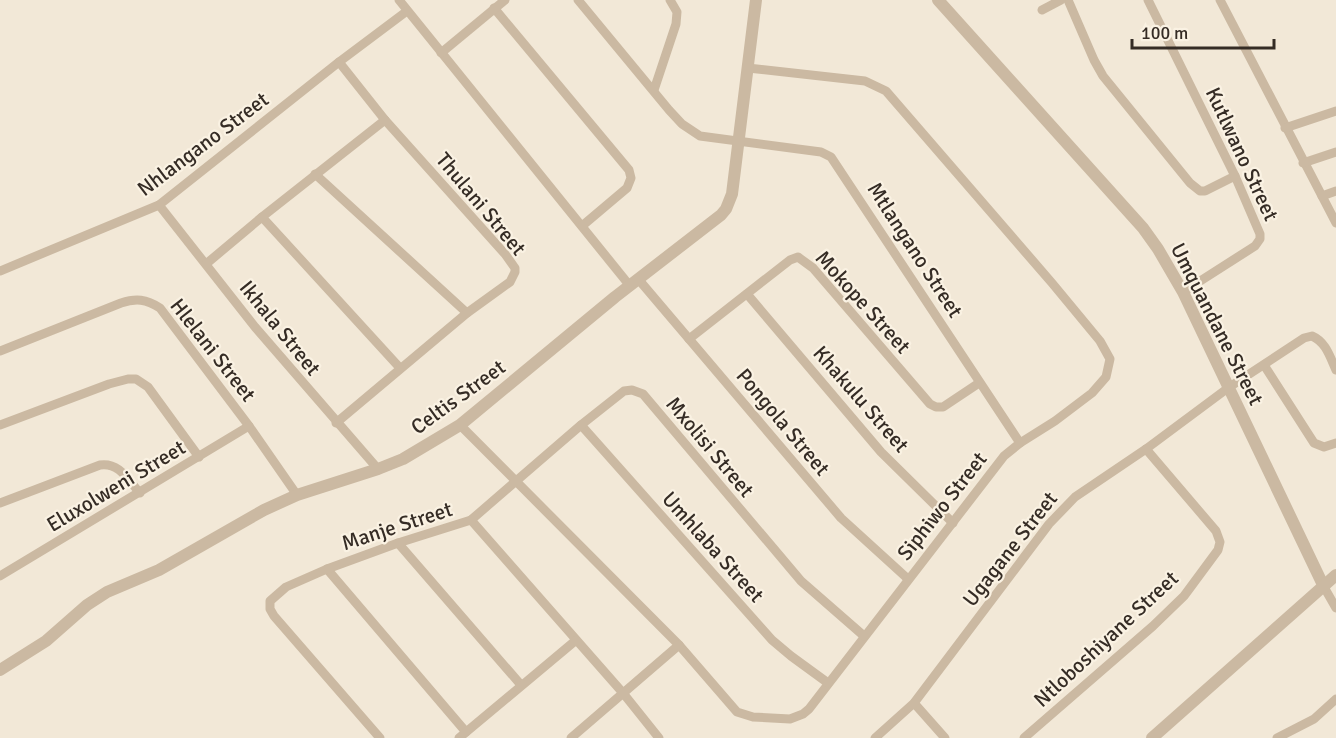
<svg xmlns="http://www.w3.org/2000/svg" width="1336" height="738" font-family="Signika,sans-serif">
	<rect width="100%" height="100%" fill="#f2e8d7"/>
	<g fill="none" stroke-linecap="round" stroke-linejoin="round">
		<!-- minor -->
		<g stroke="#cbb9a2" stroke-width="9">
			<polyline points="399,0 630,286"/>
			<polyline points="578,0 669,110 682,124 700,136 821,152 831,157 1020,443"/>
			<polyline points="1068,0 1094,60 1103,76 1190,183 1200,191 1205,191 1235,176"/>
			<polyline points="1148,0 1235,176 1260,234 1260,239 1255,246 1183,292"/>
			<polyline points="1220,0 1336,223"/>
			<polyline points="494,8 629,170 631,178 627,188 582,226"/>
			<polyline points="1042,10 1061,0"/>
			<polyline points="441,53 505,0"/>
			<polyline points="654,90 676,24 677,12 670,0"/>
			<polyline points="1285,128 1336,111"/>
			<polyline points="1303,163 1336,152"/>
			<polyline points="315,174 467,313"/>
			<polyline points="1322,196 1336,191"/>
			<polyline points="159,205 255,327 378,469"/>
			<polyline points="262,217 400,368"/>
			<polyline points="206,264 262,217 385,120"/>
			<polyline points="0,271 159,205 339,62 407,11"/>
			<polyline points="639,280 841,518 908,579"/>
			<polyline points="747,294 881,452 953,523"/>
			<polyline points="689,339 790,260 798,257 813,268 930,404 936,407 943,407 979,383"/>
			<path d="M0,351L121,303C136,298 146,299 160,308L249,426L297,495"/>
			<polyline points="1264,365 1314,443 1324,447 1336,443"/>
			<polyline points="336,423 467,313 510,282 515,272 515,268 505,254 385,120 339,62"/>
			<polyline points="0,425 109,384 128,379 136,379 148,387 199,457"/>
			<polyline points="460,425 679,645 737,712 753,717 790,719 803,714 809,709 1004,456 1020,443 1055,421 1092,393 1106,377 1110,359 1100,341 1052,283 886,91 865,81 748,68"/>
			<polyline points="581,425 772,640 791,656 828,683"/>
			<path d="M0,503L100,465C119,462 128,480 140,493"/>
			<polyline points="471,520 623,693 659,738"/>
			<polyline points="398,543 521,685"/>
			<polyline points="327,569 466,732"/>
			<polyline points="0,576 249,426"/>
			<polyline points="1324,587 1336,608"/>
			<polyline points="914,703 945,738"/>
			<polyline points="380,738 274,616 270,609 270,601 286,587 327,569 398,543 471,520 581,425 624,391 632,390 643,394 801,581 864,636"/>
			<polyline points="459,738 575,641"/>
			<polyline points="571,738 679,645"/>
			<path d="M875,738L914,703L1049,524L1075,497L1146,449L1228,388L1304,338L1312,336C1326,342 1330,357 1336,370"/>
			<polyline points="1024,738 1153,626 1184,596 1218,550 1220,542 1216,531 1146,449"/>
			<polyline points="1277,738 1314,719 1336,699"/>
		</g>
		<!-- tertiary -->
		<g stroke="#cbb9a2" stroke-width="12">
			<polyline points="938,0 1143,228 1158,249 1183,292 1324,587"/>
			<polyline points="0,670 46,641 87,605 107,592 159,570 264,510 297,495 378,469 403,459 460,425 615,297 721,215 726,209 732,194 756,0"/>
			<polyline points="1152,738 1336,575"/>
		</g>
	</g>
	<g text-anchor="middle" dominant-baseline="central" stroke-width="4.5" stroke-linejoin="round" paint-order="stroke">
		<!-- street labels -->
		<g font-size="21" fill="#352c25" stroke="#faf2e3">
			<text transform="translate(203 144) rotate(-37)">Nhlangano Street</text>
			<text transform="translate(1242 154) rotate(65)">Kutlwano Street</text>
			<text transform="translate(481 204) rotate(50)">Thulani Street</text>
			<text transform="translate(915 250) rotate(57)">Mtlangano Street</text>
			<text transform="translate(863 302) rotate(48)">Mokope Street</text>
			<text transform="translate(1217 324) rotate(63)">Umquandane Street</text>
			<text transform="translate(280 328) rotate(51)">Ikhala Street</text>
			<text transform="translate(213 350) rotate(52)">Hlelani Street</text>
			<text transform="translate(458 397) rotate(-36)">Celtis Street</text>
			<text transform="translate(861 399) rotate(49)">Khakulu Street</text>
			<text transform="translate(783 422) rotate(50)">Pongola Street</text>
			<text transform="translate(710 447) rotate(50)">Mxolisi Street</text>
			<text transform="translate(116 486) rotate(-31)">Eluxolweni Street</text>
			<text transform="translate(942 506) rotate(-52)">Siphiwo Street</text>
			<text transform="translate(397 526) rotate(-18)">Manje Street</text>
			<text transform="translate(713 547) rotate(48)">Umhlaba Street</text>
			<text transform="translate(1010 549) rotate(-52)">Ugagane Street</text>
			<text transform="translate(1106 639) rotate(-43)">Ntloboshiyane Street</text>
		</g>
	</g>
	<!-- scale -->
	<path d="M1132 39v9h142v-9" fill="none" stroke="#352c25" stroke-width="3"/>
	<text x="1141" y="39" font-size="18" fill="#352c25" stroke="#faf2e3" stroke-width="4.5" paint-order="stroke">100 m</text>
</svg>
